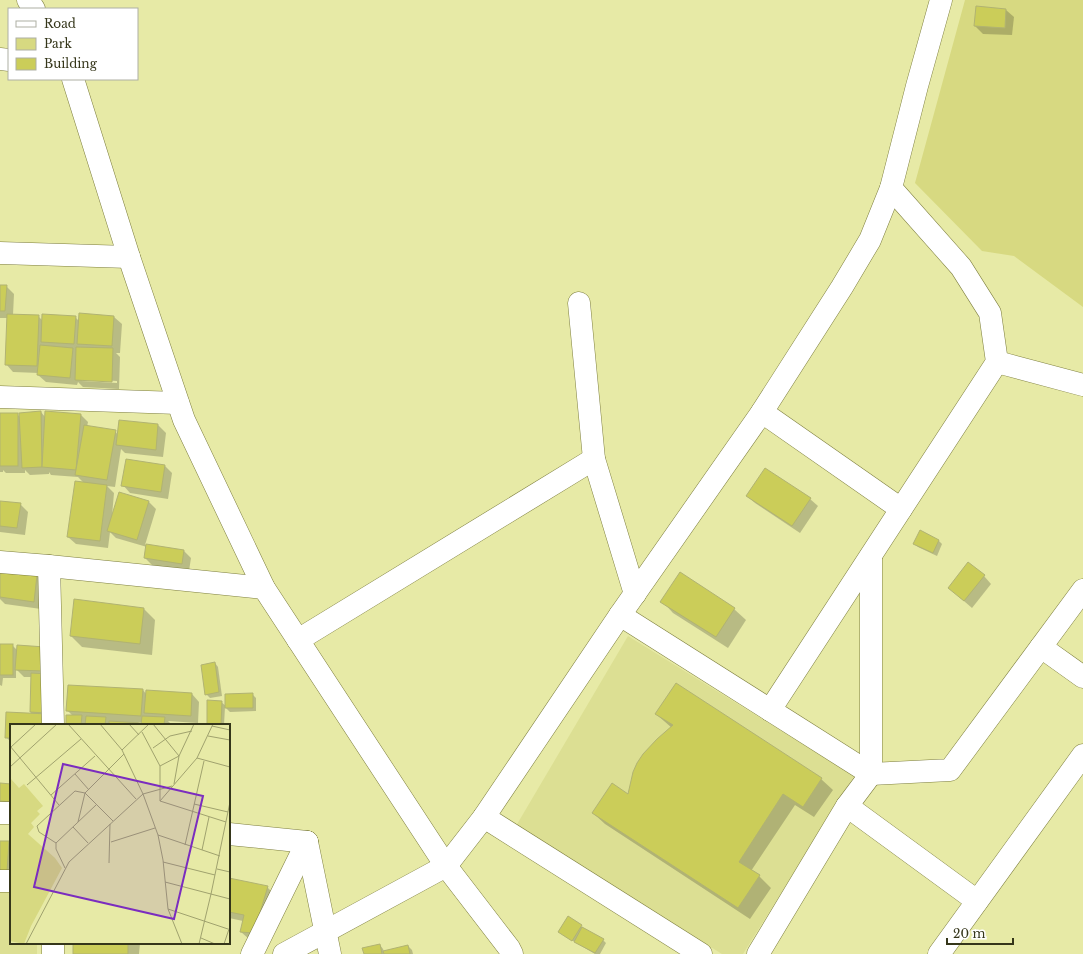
<svg xmlns="http://www.w3.org/2000/svg" width="1083" height="954" font-family="'Libre Baskerville',serif">
	<rect width="100%" height="100%" fill="#e7eaa6"/>
	<!-- built -->
	<g fill="#dcdf93">
		<polygon points="628,636 854,776 743,954 722,954 516,826"/>
		<polygon points="0,892 11,892 11,943 37,943 37,954 0,954"/>
	</g>
	<!-- green -->
	<polygon fill="#d7d981" points="965,0 1083,0 1083,307 1014,256 982,251 915,183"/>
	<!-- shadow -->
	<g fill="#0003" fill-rule="evenodd">
		<polygon points="1006,10 1014,17 1012,35 983,34 975,26"/>
		<path d="M0,286H6L14,294L13,315L38,316L43,321L75,317L79,321L80,314L114,317L122,324L120,353H116L120,357L119,389L83,387L78,382L77,385L46,382L38,375L39,373L13,372L6,364L8,318H0ZM82,379L117,381V383L82,381Z"/>
		<polygon points="41,412 45,417 80,414 88,422 87,427 115,431 118,435 120,421 158,425 166,433 163,457 125,453 121,449 115,487 107,486 114,493 112,516 149,502 156,509 145,545 184,551 191,558 189,571 153,566 145,558 147,547 116,538 110,532 108,548 76,544 68,537 84,483 78,477 51,475 49,472 49,474 30,475 25,470 25,473 6,473 3,470 3,472 0,472 0,414 17,414 20,417"/>
		<polygon points="165,466 172,473 168,499 130,493 123,485"/>
		<polygon points="747,496 810,499 818,506 800,533 755,503"/>
		<polygon points="0,502 20,504 28,512 25,535 0,532"/>
		<polygon points="920,532 939,541 942,544 937,556 918,547 914,543"/>
		<polygon points="37,576 45,584 41,609 5,604 0,599 0,580"/>
		<polygon points="984,576 991,584 972,608 957,595"/>
		<polygon points="662,601 734,609 746,620 728,648 673,613"/>
		<polygon points="144,609 155,620 152,655 82,647 71,636"/>
		<polygon points="0,645 12,645 17,650 44,648 55,725 11,725 11,742 6,737 7,713 31,714 32,677 24,677 16,669 16,678 3,678 2,686 0,685"/>
		<polygon points="215,663 218,667 222,696 210,698 206,694"/>
		<polygon points="143,690 146,694 192,694 199,702 198,723 168,721 172,725 142,725 142,722 138,722 141,725 67,725 73,716 67,710"/>
		<polygon points="252,694 256,698 256,711 230,712 225,707 224,725 208,725 221,702 226,706"/>
		<polygon points="656,714 821,779 833,790 814,817 795,805 751,871 759,876 771,888 750,919 605,824 593,813 629,795 672,728"/>
		<polygon points="0,842 8,842 11,845 11,879 0,878"/>
		<polygon points="229,879 267,887 275,895 249,939 241,932 243,921 229,918"/>
		<polygon points="568,917 581,926 585,930 603,940 606,943 600,954 595,954 563,935"/>
		<polygon points="74,943 140,943 139,954 74,954"/>
		<polygon points="380,945 383,949 384,952 408,946 412,950 413,954 365,954"/>
	</g>
	<!-- building -->
	<g fill="#cbcd59" stroke="#b1b372">
		<polygon points="976,6 1006,9 1005,28 974,26"/>
		<polygon points="0,285 7,285 5,311 0,311"/>
		<polygon points="79,313 114,316 112,346 77,344"/>
		<polygon points="7,314 39,315 37,366 5,365"/>
		<polygon points="42,314 76,316 74,344 41,342"/>
		<polygon points="40,345 73,348 70,378 37,375"/>
		<polygon points="76,347 113,348 112,382 75,380"/>
		<polygon points="41,411 42,467 22,468 19,413"/>
		<polygon points="45,411 81,414 76,470 42,467"/>
		<rect x="0" y="413" width="18" height="53"/>
		<polygon points="119,420 158,424 156,450 116,445"/>
		<polygon points="84,425 116,430 107,480 75,475"/>
		<polygon points="126,459 165,465 161,492 121,486"/>
		<polygon points="765,468 811,498 792,526 746,496"/>
		<polygon points="75,481 107,485 100,541 67,537"/>
		<polygon points="119,492 149,501 137,540 107,531"/>
		<polygon points="0,501 21,503 17,528 0,526"/>
		<polygon points="920,530 939,540 933,553 913,544"/>
		<polygon points="146,544 184,550 182,564 144,558"/>
		<polygon points="968,562 985,575 964,601 948,588"/>
		<polygon points="680,572 735,608 716,637 660,602"/>
		<polygon points="0,573 37,575 34,602 0,597"/>
		<polygon points="74,599 144,608 140,644 70,636"/>
		<rect x="0" y="644" width="13" height="31"/>
		<polygon points="17,645 45,647 43,671 15,670"/>
		<polygon points="215,662 219,692 205,695 201,665"/>
		<polygon points="31,673 48,674 46,713 30,712"/>
		<polygon points="676,683 822,778 803,807 783,794 739,862 760,875 738,908 592,813 612,783 628,794 633,772 637,763 643,754 657,739 673,725 655,714"/>
		<polygon points="68,685 143,689 141,716 66,711"/>
		<polygon points="146,690 192,693 191,716 144,713"/>
		<polygon points="253,693 253,708 225,708 225,694"/>
		<polygon points="207,700 222,701 221,725 207,725"/>
		<polygon points="6,712 48,714 48,725 11,725 11,738 5,738"/>
		<polygon points="66,715 82,715 81,725 66,725"/>
		<polygon points="86,716 106,717 105,725 85,725"/>
		<polygon points="142,716 165,717 164,725 141,725"/>
		<polygon points="109,721 141,723 140,725 109,725"/>
		<polygon points="0,783 11,784 11,802 0,801"/>
		<polygon points="0,841 9,841 7,872 0,871"/>
		<polygon points="229,878 268,886 254,933 240,932 244,915 229,912"/>
		<polygon points="568,916 582,925 572,941 558,932"/>
		<polygon points="582,927 604,939 595,953 574,942"/>
		<rect x="73" y="943" width="55" height="11"/>
		<polygon points="380,944 382,954 364,954 362,948"/>
		<polygon points="408,945 410,954 384,954 383,951"/>
	</g>
	<g fill="none" stroke-linecap="round" stroke-linejoin="round">
		<!-- minor casing -->
		<g stroke="#7e7f3f" stroke-width="23">
			<g id="minor">
				<polyline points="28,0 34,9"/>
				<polyline points="0,59 9,60"/>
				<polyline points="73,79 129,257 184,420 264,588 446,866 509,948 512,954"/>
				<polyline points="0,253 129,257"/>
				<polyline points="579,303 594,459 635,594"/>
				<polyline points="997,362 1083,385"/>
				<polyline points="0,397 178,403"/>
				<polyline points="762,412 901,509"/>
				<polyline points="0,562 49,566 264,588"/>
				<polyline points="49,566 53,725"/>
				<polyline points="620,615 871,774 950,770 1083,590"/>
				<polyline points="298,640 594,459"/>
				<polyline points="1041,647 1083,677"/>
				<polyline points="770,710 997,362 990,313 961,267 891,188"/>
				<polyline points="847,806 977,901"/>
				<polyline points="0,813 11,813"/>
				<polyline points="484,817 701,954"/>
				<polyline points="229,834 307,842"/>
				<polyline points="307,842 330,954"/>
				<polyline points="0,881 11,881"/>
				<polyline points="53,954 53,943"/>
				<polyline points="252,954 307,842"/>
				<polyline points="284,954 446,866 484,817 620,615 762,412 842,287 870,240 891,188 917,86 941,0"/>
				<polyline points="758,954 847,806 871,774 871,556"/>
				<polyline points="939,954 1083,755"/>
			</g>
		</g>
		<!-- minor -->
		<use href="#minor" stroke="#fff" stroke-width="22"/>
	</g>
	<!-- overview -->
	<g transform="translate(10 724)">
		<rect width="220" height="220" fill="#e7eaa6"/>
		<path d="M1,55L9,64L14,60L33,82L27,87L30,90L21,99L24,103L18,110L45,134L52,144L21,202L14,220L0,217Z" fill="#d7d981"/>
		<path fill="none" stroke="#a0a26e" stroke-width="1" d="M58,0L126,75M90,0L112,26L133,70L148,111L153,136L158,185L172,220M119,0L129,11M143,0L169,32L150,42M202,2L220,6M132,8L150,42V77M198,12L220,16M0,22L49,81M1,23L26,0M143,24L160,12L182,7M112,26L139,0M187,34L220,43M0,43L47,0M65,50L79,66M164,60L169,32L184,0M17,61L71,15M41,71L85,32M150,77L187,34L203,0M150,77L216,98M184,80L218,88M68,98L75,69L114,30M63,103L78,119M148,111L210,132M101,118L145,104M46,119L29,108L27,102L65,67L75,69L103,97M175,121L194,37M192,126L199,93M153,138L205,151M99,139L100,100M55,144L46,125V119L86,81M207,145L220,148M155,158L220,175M201,170L220,78M158,185L218,205M191,214L205,220M16,220L59,138L133,70L162,62M189,220L201,170M214,220L220,202"/>
		<path fill="#7b2cbf" fill-opacity="0.15" stroke="#7b2cbf" stroke-width="2" d="M53,40L193,72L164,195L24,163Z"/>
		<rect width="220" height="220" fill="none" stroke="#35361a" stroke-width="2"/>
	</g>
	<!-- legend -->
	<rect x="8" y="8" width="130" height="72" fill="#ffffff" stroke="#aeafa3"/>
	<rect x="16" y="21" width="20" height="6" fill="#ffffff" stroke="#aeafa3"/>
	<text x="44" y="28" font-size="12" fill="#35361a">Road</text>
	<rect x="16" y="38" width="20" height="12" fill="#d7d981" stroke="#aeafa3"/>
	<text x="44" y="48" font-size="12" fill="#35361a">Park</text>
	<rect x="16" y="58" width="20" height="12" fill="#cbcd59" stroke="#aeafa3"/>
	<text x="44" y="68" font-size="12" fill="#35361a">Building</text>
	<!-- scale -->
	<path d="M947 938v6h66v-6" fill="none" stroke="#35361a" stroke-width="2"/>
	<text x="953" y="938" font-size="12" fill="#35361a" stroke="#ffffff" stroke-width="3" paint-order="stroke">20 m</text>
</svg>
